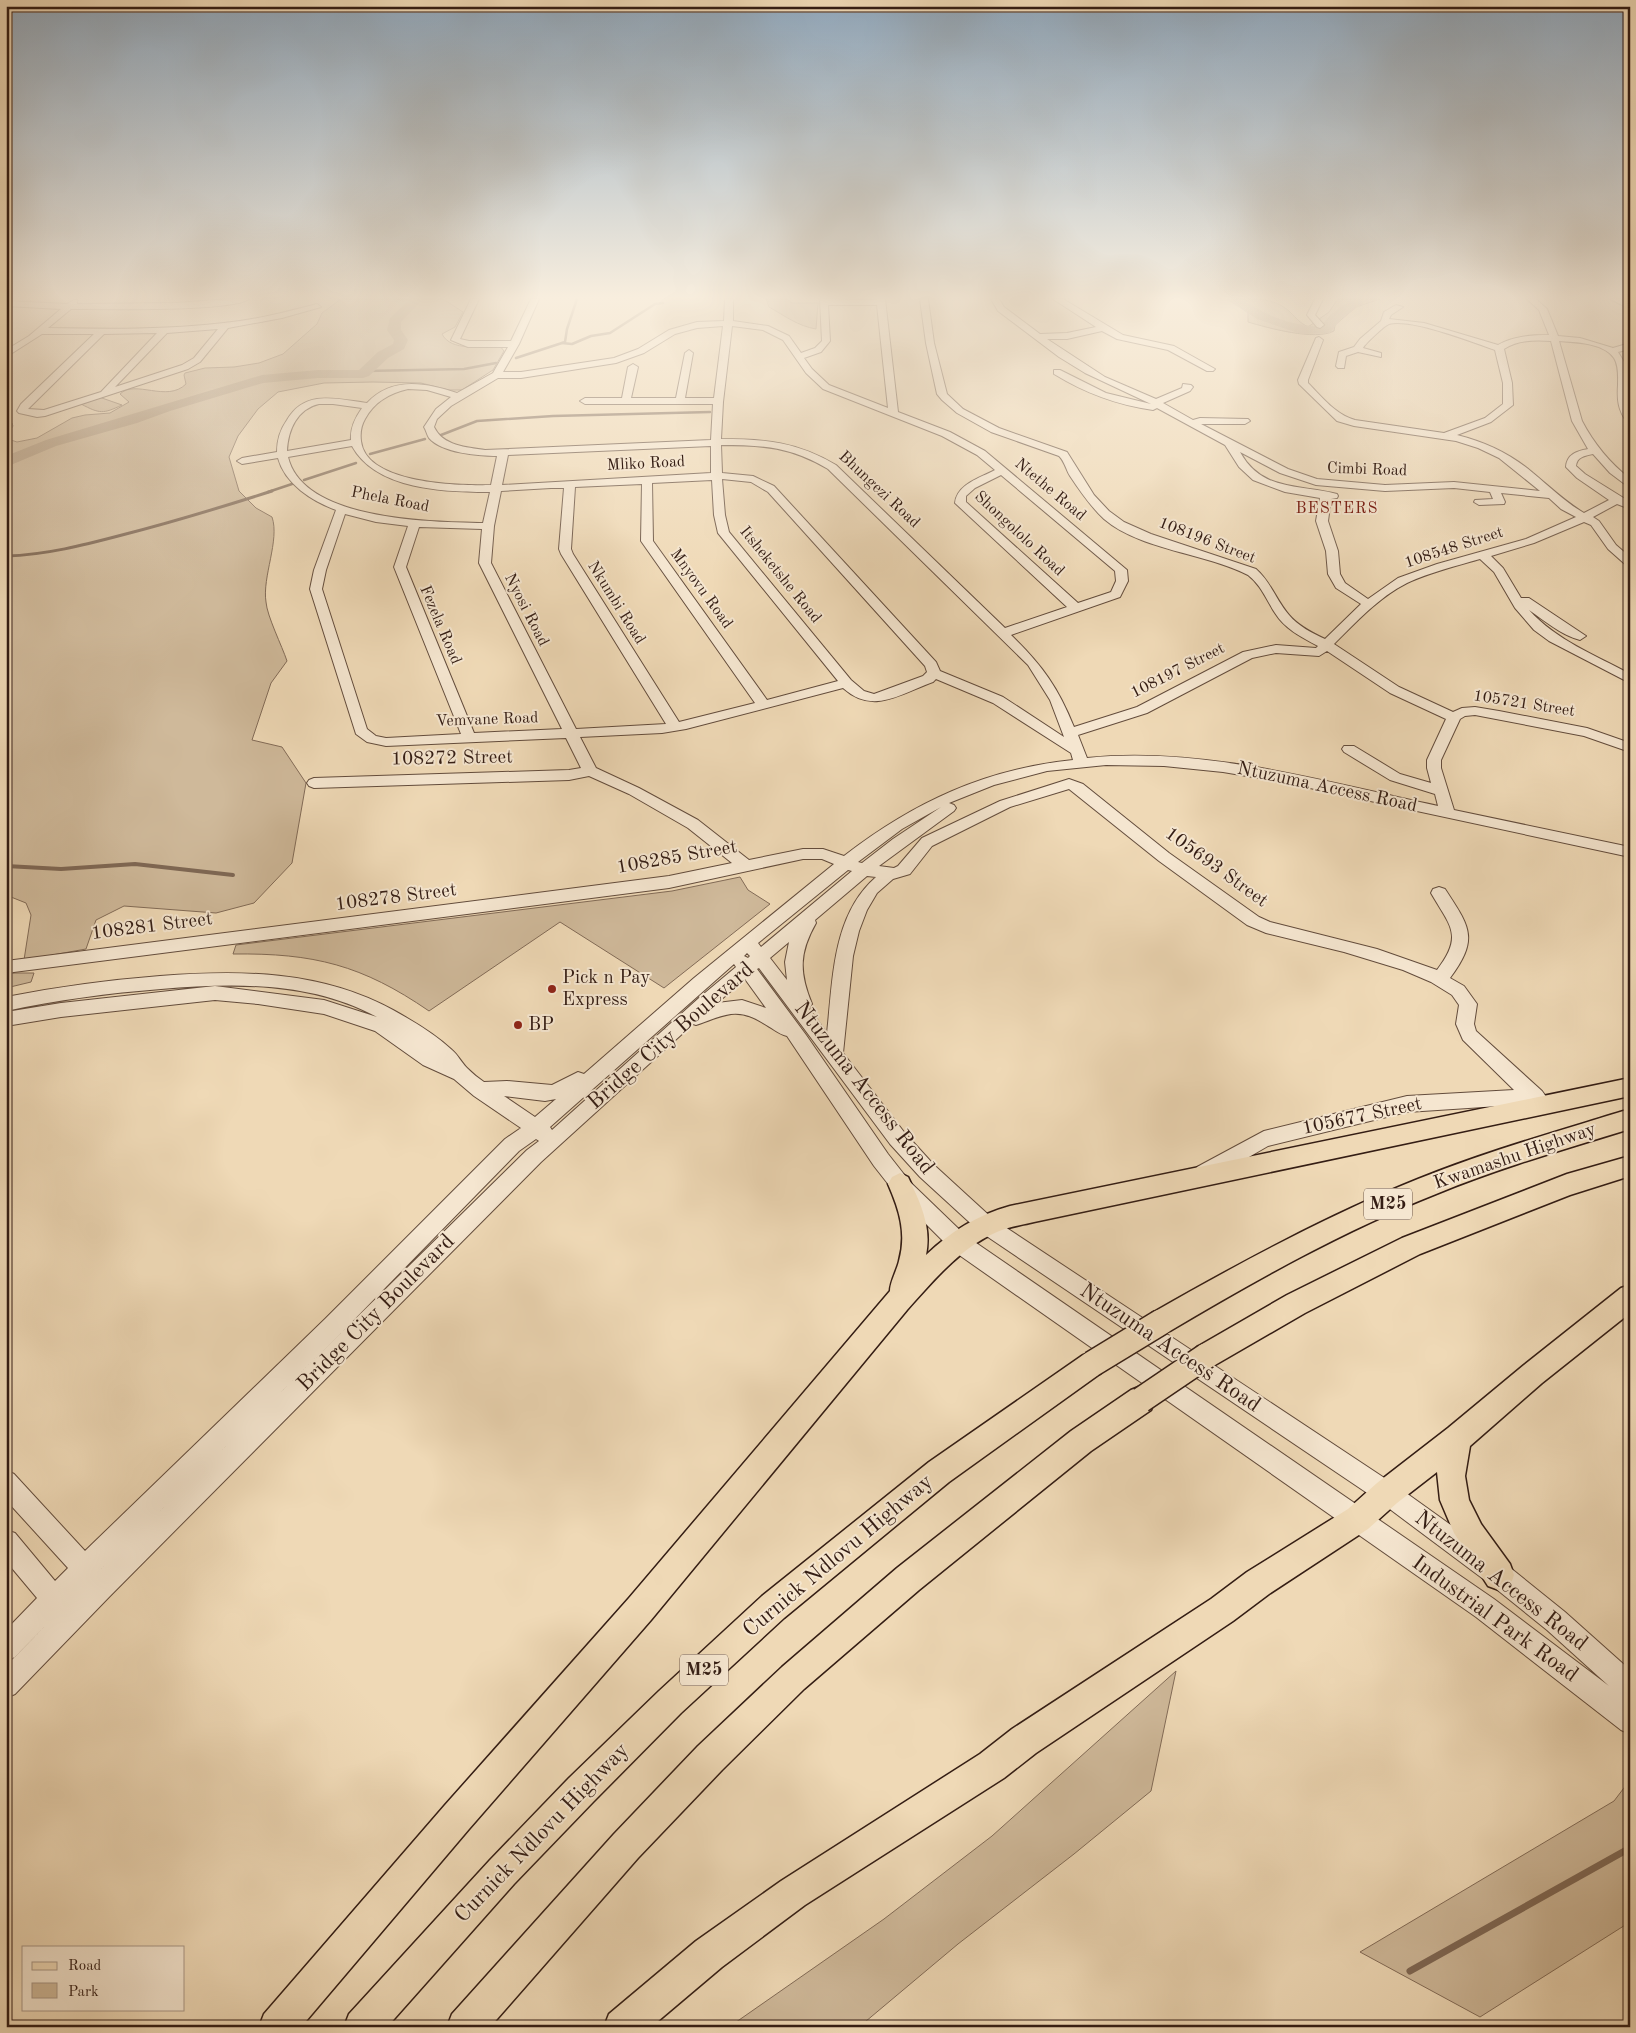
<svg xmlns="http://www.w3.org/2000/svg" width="1636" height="2033" font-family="'Old Standard TT',serif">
	<rect width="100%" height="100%" fill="#efd9b6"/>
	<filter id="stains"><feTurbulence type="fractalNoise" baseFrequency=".004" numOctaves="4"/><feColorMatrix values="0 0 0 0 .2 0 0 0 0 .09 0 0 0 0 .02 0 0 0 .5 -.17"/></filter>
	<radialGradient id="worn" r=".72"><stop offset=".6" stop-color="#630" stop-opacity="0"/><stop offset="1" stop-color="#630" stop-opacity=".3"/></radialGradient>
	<!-- green -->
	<g fill="#cfb99a" stroke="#826b57">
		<path d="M341,299H443L463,312L455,327L442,334C451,352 482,346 500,346L504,351L493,370L462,390H449L421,383L373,382L324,383L278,392L258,409L238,436L229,457L239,491L256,508L272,517C280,540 262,577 266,602C267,616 282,646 287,661L271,683L252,740L282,747L306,783L292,863L254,903L216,913L124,906L96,920L86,949L24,960L31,915L26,903L6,895V423H12L13,426L8,434V439L17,442L37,438L72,418L85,415L110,413L129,402L120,394C135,379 167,403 186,384L184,375L185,373L205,368L234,367L259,363L283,354L317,324L322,313Z"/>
		<path d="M766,299H787L792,303H818L816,329C798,326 785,316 769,307Z"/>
		<path d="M1234,299C1254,299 1274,297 1290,312C1297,319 1299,322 1308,327L1329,312L1338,299H1380L1356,307L1335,325L1334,331C1315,341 1268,328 1248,322V313Z"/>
		<path d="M99,397L122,405C103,414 100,414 81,404Z"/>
		<path d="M740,877L748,890L770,904L664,988L560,922L429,1011C362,965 314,953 233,954L236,945L672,891Z"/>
		<polygon points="15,973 34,973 31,982 6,988 6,974"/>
		<polygon points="1176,1671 1151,1791 1074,1854 958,1944 859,2027 729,2027 884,1919 992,1836"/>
		<polygon points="1630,1780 1630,1922 1480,2017 1360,1952 1614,1801"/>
	</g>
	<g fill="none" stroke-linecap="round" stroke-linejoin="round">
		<!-- stream-far3 -->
		<g stroke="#7e6754" stroke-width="2.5">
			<polyline points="562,343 572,344 591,336 610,333 655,304 663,303"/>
			<polyline points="516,358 565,342 567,329 577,299"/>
			<polyline points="366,371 464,369 496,363"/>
			<polyline points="441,435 477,421 553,416 710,412"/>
			<polyline points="370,454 425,439"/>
			<polyline points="304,480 356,463"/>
			<polyline points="268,492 292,484"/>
		</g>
		<!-- stream-far2 -->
		<path stroke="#7e6754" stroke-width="3" d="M6,556C46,555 84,545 122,535C173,522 222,507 272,491"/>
		<!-- stream-far1 -->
		<polyline stroke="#7e6754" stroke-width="4" points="6,866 61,869 135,864 233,875"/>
		<!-- stream -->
		<polyline stroke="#7e6754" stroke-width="7" points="1410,1971 1630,1848"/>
		<!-- river -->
		<g fill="#af997f" fill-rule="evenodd">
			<polygon points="410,299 423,299 401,322 401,330 408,340 404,349 388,358 369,376 363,378 318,378 263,383 170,411 137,423 56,446 6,467 6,456 46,440 262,375 318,370 359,370 378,352 393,344 394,340 387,330 390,318"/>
			<path d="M1226,299C1246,299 1248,304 1265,313C1282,321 1303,327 1321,326C1334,310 1348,298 1369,299L1341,319L1330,333L1301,334L1257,319Z"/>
		</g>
		<!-- minor casing -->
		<g stroke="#634c3c" stroke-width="2">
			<g id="minor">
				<path d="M229,299H249C232,312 101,309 71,309L48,328C107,329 165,330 224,323C255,320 286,312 317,304L321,307L282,318L228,328L200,362L188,369L45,416L37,417L19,413L17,411L21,404L94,334H42L6,357V350L29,336L61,309L6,306V301L67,304L74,300H77V304L176,303ZM218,329L194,358L182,365L115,387L167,333ZM157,333L101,392L44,410L28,409L104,334Z"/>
				<path d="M471,299H479L460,339L469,341H511L531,299H539L519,344L503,372H521L614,358L638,349L669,330L697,322L724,321L725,299H733V321L768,326L789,336L801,353L815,348L822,341L820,299L877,300V299H885L898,412L950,432L985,451L1127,570L1128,581L1120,597L1011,635C1042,665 1058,687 1074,727L1137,707L1243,652L1276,645L1316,648L1318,646C1301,637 1285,629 1275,613C1266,599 1261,585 1248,575C1205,553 1140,550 1104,519C1091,507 1080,491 1070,476C1066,470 1065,462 1059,456L991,432L957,413L942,400L937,394L926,343L920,299H928L934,343L947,394L963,409L999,428L1067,452L1094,495L1109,511L1124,522L1151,534L1256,569C1271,582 1276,600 1289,615C1298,626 1312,633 1325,639L1361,604L1336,588L1328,574L1326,551L1316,521L1320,498L1285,492L1253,480L1239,467L1225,445L1157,408L1153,410C1117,405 1085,393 1054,374V370H1060L1106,393L1151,404L1085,373L1059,357L998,311L991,299H999L1004,307L1040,334L1067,333L1096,327L1053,299H1063L1123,335L1174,346L1215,369L1213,371H1207L1168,350L1117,339L1102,331L1067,339H1047L1105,377L1156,399L1182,388L1183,384L1191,385L1193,387L1190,391L1163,403L1193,420L1200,418L1248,419L1250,421L1245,424H1201L1288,469L1317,479L1385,485L1454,482L1540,491L1499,458L1478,448L1456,441L1354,426L1337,421L1299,384L1298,380L1316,338L1319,337L1323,340L1308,380V383C1323,398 1335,414 1355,420L1444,433L1485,418L1503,404V383L1495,350C1472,342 1411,318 1389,324C1385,325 1365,344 1363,348L1381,353V357L1358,352L1346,356L1344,368H1338L1336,366L1339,352L1354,347L1360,339L1381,321L1384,312L1396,305L1403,307L1391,315L1389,319L1424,323L1498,345C1513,336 1532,335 1549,335L1539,310L1527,299H1536L1547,309L1558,336L1580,338L1613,348L1630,343V349L1618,352L1626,365L1630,423L1627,422C1618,410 1617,400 1618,385C1618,377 1619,366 1614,358C1604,343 1575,342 1559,341L1582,421C1594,444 1610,463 1630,479V488L1610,473L1593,454C1584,456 1577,457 1576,466L1585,474L1630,502V509L1617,504L1593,517L1599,521L1616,545L1630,557V566L1626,565L1608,549L1591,525L1584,522L1534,543L1491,556L1503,568L1521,598H1529L1586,636L1580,640C1561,635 1545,621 1529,610C1556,640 1595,655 1630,674V683L1549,641L1534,630L1515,608L1494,572L1480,559C1456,566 1431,572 1407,583C1379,597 1356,622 1334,644L1399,687L1453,712L1462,708L1475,707L1499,711L1587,728L1630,743V752L1584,736L1475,715L1465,716L1460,719L1441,760V768L1454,810L1630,847V857L1282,782L1223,772L1164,766L1106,765L1047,771L994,785L949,803L954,805L956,808L954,811L879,866L894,868L898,866L922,838L1000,801L1069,779L1083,784L1169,853L1259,917L1270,922L1377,949L1437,970C1464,935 1450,926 1431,893L1433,889L1439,887L1445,889C1469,926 1480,938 1450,978L1464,986L1477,1004L1474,1024L1476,1031L1542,1091L1552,1105L1550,1111C1540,1114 1536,1111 1530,1104L1407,1112L1268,1146L1211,1179L1204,1182L1197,1179L1194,1173L1197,1167L1264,1131L1407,1096L1514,1090L1463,1040L1456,1024L1459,1005L1452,995L1431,982L1403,970L1344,952L1266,933L1247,925L1159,861L1069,789L1010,807L932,846L910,874L893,879L877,893L867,910L859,931L853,956L843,1053L904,1132L934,1165L993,1219L1395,1485L1508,1566L1565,1612L1630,1670V1701L1624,1698L1630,1704V1734L1621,1730L1476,1617L952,1250L896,1194L874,1166L787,1036C778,1034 771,1027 763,1023C736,1006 723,1016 696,1025L693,1024L541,1162L110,1596L15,1694L6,1698V1666L53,1618L15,1657L6,1661V1630L37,1598L6,1561V1530L15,1533L55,1581L68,1568L6,1500V1470L14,1474L85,1551L325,1319L505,1139L521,1128L474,1096L454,1079L423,1065L375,1031L324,1014L258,1004L215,1000L61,1017L6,1026V1012L61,1003L215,986L324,1000L377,1017C310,981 235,983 161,989C109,993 57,1000 6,1011V997C57,987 109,980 160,976C240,970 320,970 393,1010C413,1021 435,1034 452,1050C458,1055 461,1062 467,1068C472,1073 478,1078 484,1082L507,1081L552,1085L578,1072L584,1074L694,978L834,864L822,859H803L669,888L6,973V961L669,876L732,863L688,828L629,794L589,776L569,780L314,788L309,786L307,783L309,780L314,778L569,770L581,768L566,738L386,746L367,742L356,734L310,589L314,570L336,510C312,501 285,484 278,458L242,464L237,461L242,458L277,452C277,440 280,430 287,420C305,389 337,399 367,403C392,376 426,383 457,393L493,373L508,347H468L451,340ZM828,305H877L888,408L829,385L812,369L804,358L821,352L830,341ZM723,326L714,398H685L693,353L689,350L685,353L676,398H631L638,367L633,364L628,367L622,398H585L580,401L585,404H713L711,440L485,450C466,447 443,446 434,427L437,419L451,406L498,378H521L616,363L644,353L675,334L697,328ZM732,326L763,330L783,340L806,373L823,389L942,436L977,455L995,470C980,478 957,484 955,503L1067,607L1005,628L836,465C797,442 766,439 721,439L723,402ZM1551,341L1572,421L1588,449C1577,451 1567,454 1566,467L1577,478L1609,500L1584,513C1565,502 1550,487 1533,473C1511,454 1485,442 1457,435L1491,422L1513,405L1512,383L1504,349C1518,340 1534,340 1551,341ZM408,389L427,390L451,397L436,409L424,427C426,430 427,435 429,438C442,453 479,456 497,456L491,485C459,486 366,484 361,441C360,433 361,426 365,419C374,402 390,393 408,389ZM319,404H333L362,408C355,418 350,428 351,440L287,451C288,430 297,409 319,404ZM721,445C764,445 791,447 828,469L1028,665L1050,700L1064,737L1003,697L940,671L936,662L774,486L753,476L722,473ZM352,446C376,490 445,492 490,492L483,523C432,522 303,521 288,457ZM711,446V473L502,485L508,455ZM1240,452L1280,473L1316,485L1385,491L1454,488L1490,492L1493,499L1475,500L1474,502L1479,505L1504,504L1505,502L1501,493L1549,498L1561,509L1576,517L1526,539L1437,564L1398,578L1368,599L1345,583L1340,574L1338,551L1328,521L1331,499L1337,498L1338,496L1337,494C1299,484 1262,492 1240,452ZM1001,475L1115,571L1116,581L1111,592L1078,603L966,502V496L975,488ZM722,479L751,482L768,492L925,666L927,672L923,676L874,694L864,691L851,680L729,532L725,515ZM712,480L714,515L718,533L838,681L767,700L653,541L652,483ZM642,484L641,541L755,703L679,722L573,554L571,549L575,487ZM551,488H564L559,549L561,554L666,724L576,729L491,563L494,526L501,491ZM345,514L376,522L408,526L394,567L461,734L386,738L376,736L367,729L322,589L326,570ZM419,527L482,529L479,563L562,729L474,733L406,567ZM1327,651L1390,693L1446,719L1427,760V768L1431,783L1400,774L1354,746H1344L1342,749L1344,752L1390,780L1435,794L1438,806C1326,782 1203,746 1087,758L1078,735L1147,713L1252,658L1276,653L1319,656ZM936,679L993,703L1071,753L1073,760C985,769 914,802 844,856L823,849H803L749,860L698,820L639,788L596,768L580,737L662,733L686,729L843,688C873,715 900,694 933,682ZM941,807L893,839L862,863L858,862L902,829ZM848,870L852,871L761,947L758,943ZM867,876L876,877C832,915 833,980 827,1033L809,1009L812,1004C799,972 799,953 816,923L815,920ZM789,942L785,962L787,980L770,958ZM747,953L750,956L748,958L744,956ZM734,964L736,967L699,998L552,1130L550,1127ZM759,968L890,1144L920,1177L979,1231L1379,1501L1490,1584L1547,1630L1609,1686L1494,1599L966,1236L910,1182L888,1154L806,1035L757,969ZM745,979L766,1008L742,1000L717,1003ZM504,1096L545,1101L556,1099L535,1117ZM536,1139L539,1141L527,1150L101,1569L341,1333L519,1151Z"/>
				<polygon points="1315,299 1323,299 1315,315 1324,325 1320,328 1317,327 1307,315"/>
				<polygon points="1610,299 1620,299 1630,304 1630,309"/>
			</g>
		</g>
		<!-- major casing -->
		<g stroke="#341d14" stroke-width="3">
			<g id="major">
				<path d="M1630,1078V1096L1034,1222C1022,1225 1008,1227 997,1232C961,1247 933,1281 907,1310L651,1620L469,1829L301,2027H259L264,2014L445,1805L629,1598L890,1291C890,1282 897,1270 899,1261C907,1233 899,1209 888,1184L892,1177L900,1173L908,1177C920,1202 932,1226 926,1255C950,1232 977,1215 1010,1206Z"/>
				<path d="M1630,1109V1129C1565,1149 1499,1168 1436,1194C1343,1231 1256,1280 1170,1331L1161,1335L1152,1331L1148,1322L1152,1313C1238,1264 1326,1216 1418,1179C1487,1151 1559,1131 1630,1109Z"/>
				<polygon points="1630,1156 1630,1176 1570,1195 1420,1254 1305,1313 1215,1365 1206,1369 1197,1365 1193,1356 1197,1347 1287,1295 1402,1238 1567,1174"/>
				<polygon points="1630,1285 1630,1313 1542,1383 1470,1446 1465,1476 1469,1500 1481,1524 1510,1564 1514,1575 1510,1586 1499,1590 1488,1586 1454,1533 1440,1500 1437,1472 1397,1503 1368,1529 1269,1594 1233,1621 1036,1753 1004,1778 805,1905 722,1967 651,2027 604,2027 609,2014 696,1941 781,1881 980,1754 1012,1729 1211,1599 1247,1572 1348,1509 1377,1483 1448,1428 1524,1365 1621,1288"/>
				<polygon points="1092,1351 1101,1355 1105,1364 1101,1373 949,1482 784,1618 681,1713 593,1802 514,1884 387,2027 344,2027 349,2014 490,1860 569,1778 659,1691 762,1596 929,1462 1083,1355"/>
				<polygon points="1141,1386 1151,1390 1155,1400 1151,1410 1091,1451 919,1590 804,1689 722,1770 638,1858 490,2027 447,2027 452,2014 614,1834 698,1746 782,1667 897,1568 1071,1431 1131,1390"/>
			</g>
		</g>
		<!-- minor -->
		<use href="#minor" fill="#f5e6d0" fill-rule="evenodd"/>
		<!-- major -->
		<use href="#major" fill="#efd9b6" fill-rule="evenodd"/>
		<!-- major-bridge casing -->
		<g stroke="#341d14" stroke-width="28" stroke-linecap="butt">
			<g id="major-bridge">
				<polyline points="1092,1364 1161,1322"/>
				<polyline points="1141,1400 1206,1356"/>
			</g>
		</g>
		<!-- major-bridge -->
		<use href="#major-bridge" stroke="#efd9b6" stroke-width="25"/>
	</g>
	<!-- sky -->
	<linearGradient id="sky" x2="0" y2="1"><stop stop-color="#91a9be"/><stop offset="0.51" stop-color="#f8eede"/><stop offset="1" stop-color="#f8eede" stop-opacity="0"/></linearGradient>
	<rect width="1636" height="583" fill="url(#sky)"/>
	<!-- markers -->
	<g fill="#8f2418" stroke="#f5e6d0" stroke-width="2">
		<circle cx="552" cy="989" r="5"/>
		<circle cx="518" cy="1025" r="5"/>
	</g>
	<g text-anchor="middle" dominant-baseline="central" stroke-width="4" stroke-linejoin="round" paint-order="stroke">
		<!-- far-street labels -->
		<g font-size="16" fill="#341d14" stroke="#f5e6d0">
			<text transform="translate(646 464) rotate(-3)">Mliko Road</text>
			<text transform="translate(1367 470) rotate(2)">Cimbi Road</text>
			<text transform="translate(879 490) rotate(43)">Bhungezi Road</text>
			<text transform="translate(1050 490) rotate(40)">Ntethe Road</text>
			<text transform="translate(390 500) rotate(11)">Phela Road</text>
			<text transform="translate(1019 534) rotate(43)">Shongololo Road</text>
			<text transform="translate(1207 541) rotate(21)">108196 Street</text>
			<text transform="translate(1454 548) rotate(-18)">108548 Street</text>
			<text transform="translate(780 575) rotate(51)">Itsheketshe Road</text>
			<text transform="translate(701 589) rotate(54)">Mnyovu Road</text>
			<text transform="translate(616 603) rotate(58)">Nkumbi Road</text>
			<text transform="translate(526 610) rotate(63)">Nyosi Road</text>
			<text transform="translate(440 625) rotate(67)">Fezela Road</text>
			<text transform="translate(1178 671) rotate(-27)">108197 Street</text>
			<text transform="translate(1524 704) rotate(9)">105721 Street</text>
			<text transform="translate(487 720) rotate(-2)">Vemvane Road</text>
		</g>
		<!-- far-neighbourhood labels -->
		<g font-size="16" letter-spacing="1" fill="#7a1f14" stroke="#f5e6d0">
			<text x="1337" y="509">BESTERS</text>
		</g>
		<!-- shield labels -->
		<g fill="#f5e6d0" stroke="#6e594c" stroke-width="1">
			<rect x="1364" y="1188.5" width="48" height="31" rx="4"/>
			<rect x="680" y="1654.5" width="48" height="31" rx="4"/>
		</g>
		<g font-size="18" font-weight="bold" fill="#341d14">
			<text x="1388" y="1204">M25</text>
			<text x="704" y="1670">M25</text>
		</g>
		<!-- street labels -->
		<g font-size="19" fill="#341d14" stroke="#f5e6d0">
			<text transform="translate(452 759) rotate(-1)">108272 Street</text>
			<text transform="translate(1327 788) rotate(12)">Ntuzuma Access Road</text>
			<text transform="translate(677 858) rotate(-10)">108285 Street</text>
			<text transform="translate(1216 868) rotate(36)">105693 Street</text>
			<text transform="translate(396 898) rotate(-7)">108278 Street</text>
			<text transform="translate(152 927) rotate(-7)">108281 Street</text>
			<text transform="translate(1362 1117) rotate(-12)">105677 Street</text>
			<text transform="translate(1515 1157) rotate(-19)">Kwamashu Highway</text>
		</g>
		<!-- poi labels -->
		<g font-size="19" fill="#341d14" stroke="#f5e6d0" text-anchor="start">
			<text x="562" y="978">Pick n Pay<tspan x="562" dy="22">Express</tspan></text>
			<text x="528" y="1025">BP</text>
		</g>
		<!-- near-street labels -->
		<g font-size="22" fill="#341d14" stroke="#f5e6d0">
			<text transform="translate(671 1036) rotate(-41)">Bridge City Boulevard</text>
			<text transform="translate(864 1088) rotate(52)">Ntuzuma Access Road</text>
			<text transform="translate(376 1313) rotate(-45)">Bridge City Boulevard</text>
			<text transform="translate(1170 1348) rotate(34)">Ntuzuma Access Road</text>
			<text transform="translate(838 1556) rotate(-40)">Curnick Ndlovu Highway</text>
			<text transform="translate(1501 1581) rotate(38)">Ntuzuma Access Road</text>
			<text transform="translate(1495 1619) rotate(36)">Industrial Park Road</text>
			<text transform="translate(542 1833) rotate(-46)">Curnick Ndlovu Highway</text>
		</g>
	</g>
	<!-- margin -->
	<rect width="1636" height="2033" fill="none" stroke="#efd9b6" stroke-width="25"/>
	<rect x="8" y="8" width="1621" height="2018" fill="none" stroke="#341d14" stroke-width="2.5"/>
	<rect x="12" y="12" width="1611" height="2008" fill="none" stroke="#341d14"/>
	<!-- legend -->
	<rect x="22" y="1946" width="162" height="65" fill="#f5e6d0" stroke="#a89685"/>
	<rect x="32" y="1962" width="25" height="8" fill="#efd9b6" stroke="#a89685"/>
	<text x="68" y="1970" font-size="15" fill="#341d14">Road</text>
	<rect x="32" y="1983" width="25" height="15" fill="#cfb99a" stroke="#a89685"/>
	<text x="68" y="1996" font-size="15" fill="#341d14">Park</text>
	<rect width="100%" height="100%" filter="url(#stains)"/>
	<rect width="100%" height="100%" fill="url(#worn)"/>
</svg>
